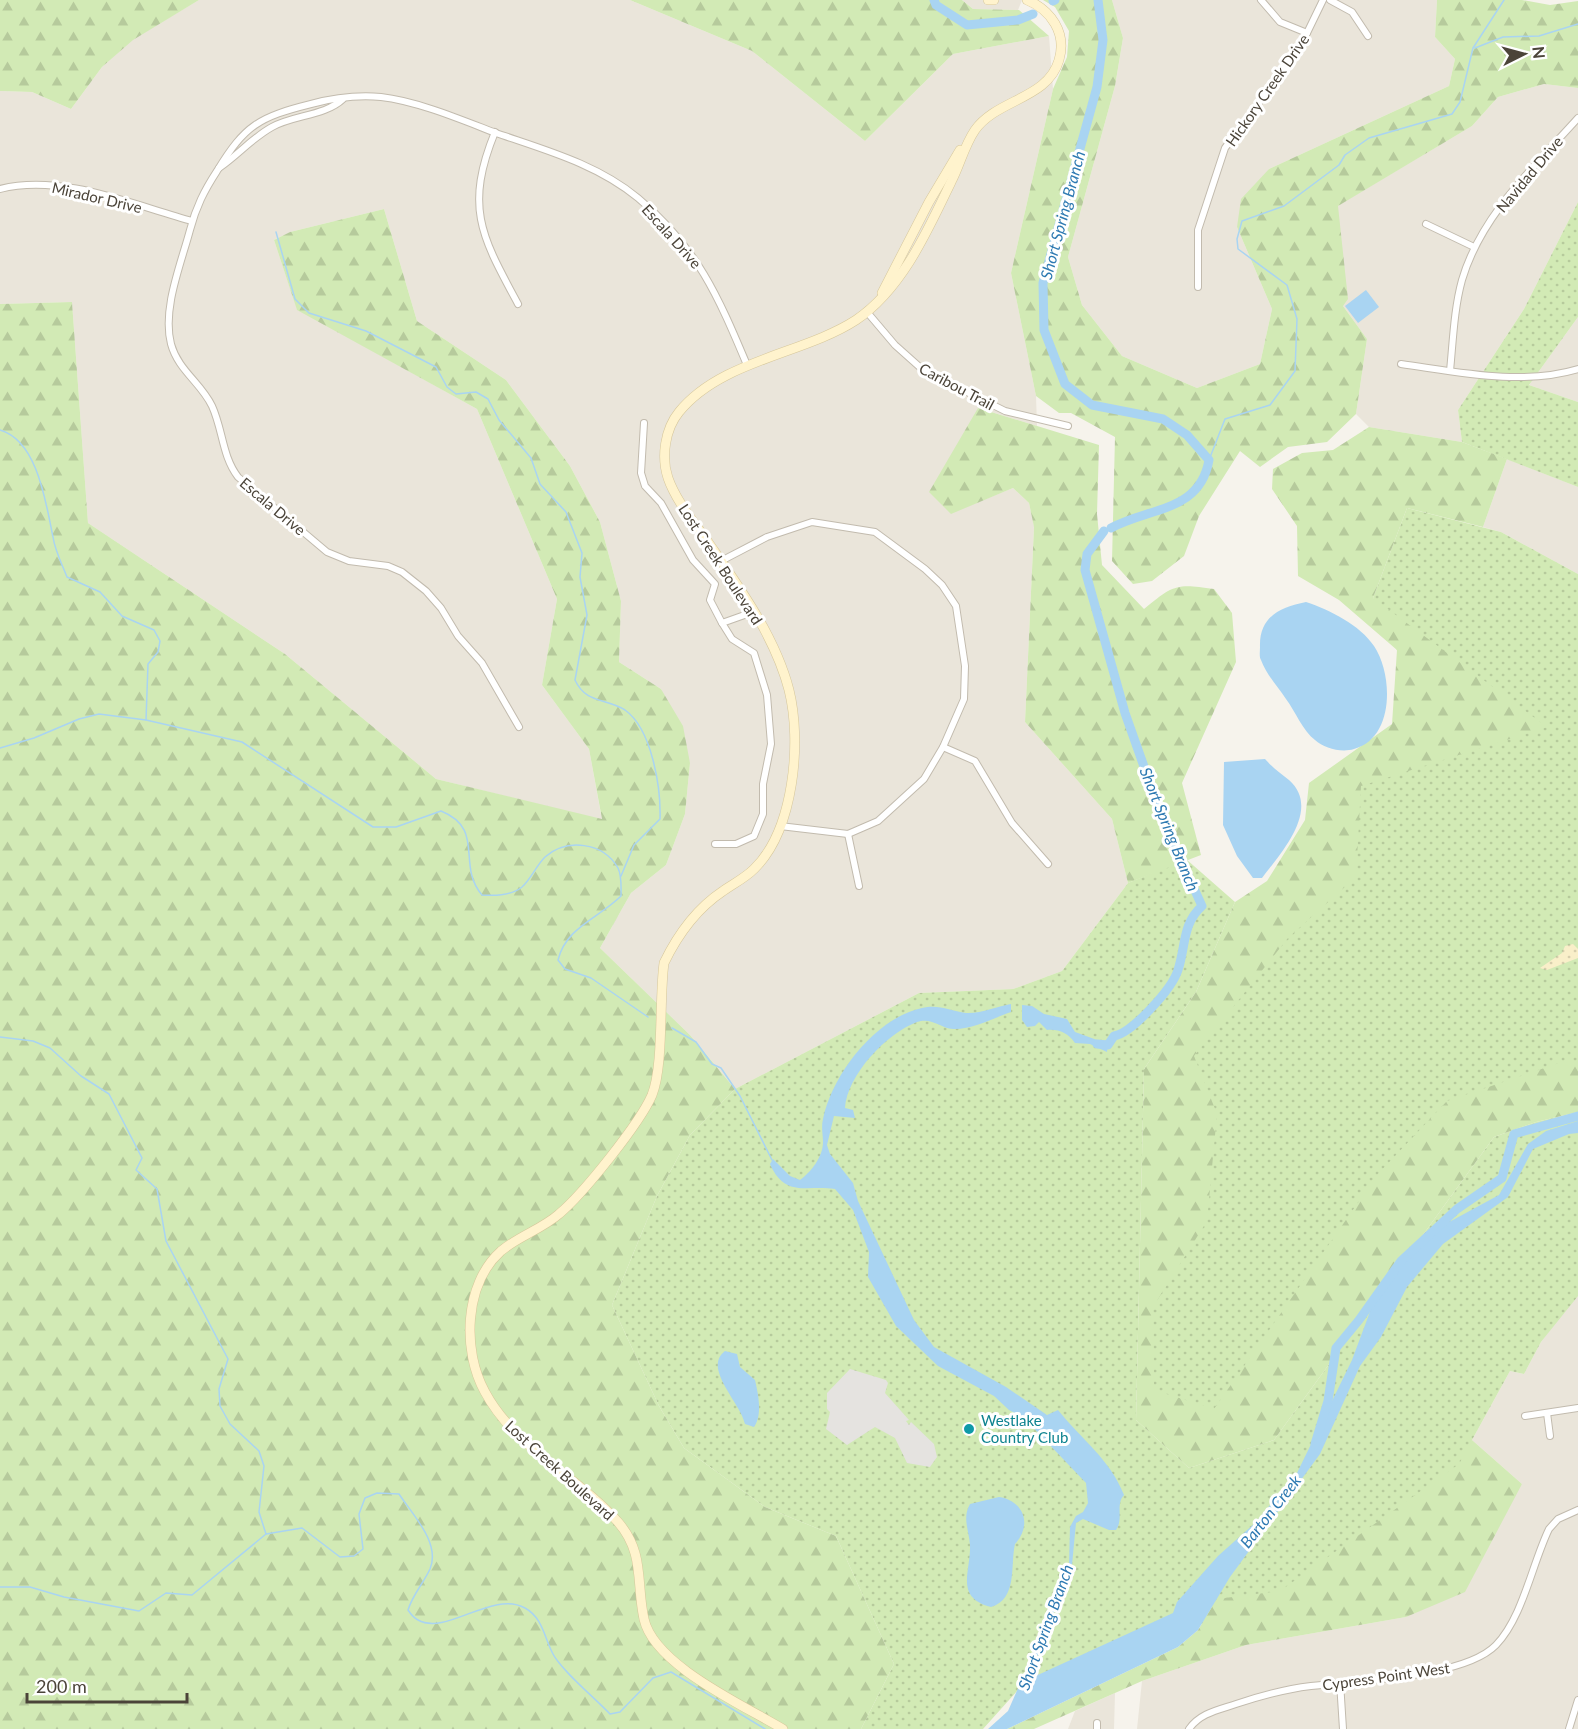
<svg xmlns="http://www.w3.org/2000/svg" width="1578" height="1729" font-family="Lato,sans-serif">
	<defs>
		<pattern id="grass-dots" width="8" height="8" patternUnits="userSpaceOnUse" patternTransform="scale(1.5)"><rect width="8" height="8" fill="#d2eab5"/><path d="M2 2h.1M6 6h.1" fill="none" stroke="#b6ca9c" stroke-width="1.8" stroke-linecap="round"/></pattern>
		<pattern id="forest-firs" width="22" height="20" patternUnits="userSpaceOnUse" patternTransform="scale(1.5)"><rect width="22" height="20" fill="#d2eab5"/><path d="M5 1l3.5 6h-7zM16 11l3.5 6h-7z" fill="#b6ca9c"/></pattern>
		<pattern id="sand-dots" width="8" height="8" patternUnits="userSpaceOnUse" patternTransform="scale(1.5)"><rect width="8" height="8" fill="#f9efc9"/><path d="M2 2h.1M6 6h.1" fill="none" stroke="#d7cead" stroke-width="1.8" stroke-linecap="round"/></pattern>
	</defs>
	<rect width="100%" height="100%" fill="#f6f3ec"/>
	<!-- residential -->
	<g fill="#eae5da">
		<polygon points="199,0 630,0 752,51 865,141 953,54 1049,36 1053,89 1011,273 1036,396 1037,426 978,408 951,513 1013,488 1029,503 1034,526 1025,722 1112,819 1128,883 1062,971 1013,989 919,993 735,1089 690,1035 600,948 631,893 666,865 685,814 690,763 661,689 619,662 621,601 600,522 570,466 506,380 417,321 384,209 290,232 274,240 297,309 477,409 557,599 542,685 589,749 602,820 436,779 285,654 88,523 72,302 0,304 0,91 32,92 71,109 102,67 133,39"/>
		<polygon points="962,0 1022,0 1018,10 973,9"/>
		<polygon points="1112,0 1437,0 1435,37 1455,59 1449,86 1269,169 1237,227 1272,309 1260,364 1197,388 1122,356 1082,305 1068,257 1115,86 1123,38"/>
		<polygon points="1544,84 1578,88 1578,202 1524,309 1458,410 1462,442 1369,427 1356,414 1367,339 1343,306 1337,206 1472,126 1498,97"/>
		<polygon points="1578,317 1578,402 1529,385"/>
		<polygon points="1507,459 1578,487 1578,574 1501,532 1483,527"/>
		<polygon points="1576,1296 1578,1296 1578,1729 1137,1729 1142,1681 1246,1645 1406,1617 1522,1484 1472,1440 1510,1371 1524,1374 1541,1342"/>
		<polygon points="1115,1693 1114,1729 1068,1729 1075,1711"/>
	</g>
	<!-- grass -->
	<g fill="url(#grass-dots)">
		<polygon points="1578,202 1578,317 1529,385 1578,402 1578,487 1462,442 1458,410 1524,309"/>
		<polygon points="1407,508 1501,532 1578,574 1578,1092 1456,1125 1221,1438 1143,1397 1177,1044 1368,767 1421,703 1373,598"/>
		<polygon points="1186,859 1235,902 1196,992 1144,1069 1136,1420 1189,1468 1274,1440 1494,1137 1536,1122 1578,1112 1578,1296 1541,1342 1524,1374 1510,1371 1472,1440 1468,1480 1250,1637 1182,1619 1028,1679 983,1729 861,1729 894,1664 836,1536 765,1507 684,1448 659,1406 612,1305 657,1196 690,1135 735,1089 919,993 1013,989 1062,971 1128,883"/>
	</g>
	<!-- forest -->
	<g fill="url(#forest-firs)">
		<polygon points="0,0 199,0 133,40 102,67 71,109 32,92 0,91"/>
		<polygon points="630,0 962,0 973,9 1019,10 1049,36 953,54 865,141 752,51"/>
		<polygon points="1043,0 1112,0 1123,38 1115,86 1068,257 1082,305 1122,356 1197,388 1260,364 1272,309 1237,227 1241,199 1269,169 1449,86 1455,59 1435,37 1437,0 1522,0 1550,5 1578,1 1578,88 1544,84 1498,97 1472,126 1338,206 1348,299 1343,306 1367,339 1356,414 1327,442 1288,447 1260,467 1240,451 1199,516 1184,556 1152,581 1133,584 1112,561 1115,437 1071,413 1059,413 1036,396 1011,273 1053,89 1067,57 1069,31 1055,7"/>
		<polygon points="384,209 417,321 506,380 570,466 600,522 621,601 619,662 661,689 683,726 690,763 685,814 666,865 631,893 600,948 690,1035 735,1089 690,1135 657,1196 612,1305 659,1406 684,1448 765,1507 836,1536 894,1664 861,1729 0,1729 0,304 72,302 88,523 285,654 436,779 602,819 589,749 542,685 557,599 477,409 297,310 274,240 290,232"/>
		<path d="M978,408L1099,445L1097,514L1102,565L1144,609C1173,585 1176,583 1214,589L1232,613L1236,662L1182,783L1201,855L1128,883L1112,819L1025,722L1034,527L1029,503L1013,488L951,514L929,492Z"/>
		<polygon points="1369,427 1462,442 1507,459 1483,527 1407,508 1373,598 1547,727 1361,786 1356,877 1288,938 1194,1056 1217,1114 1207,1221 1153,1307 1154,1390 1214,1409 1378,1174 1447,1101 1559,1063 1578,1061 1578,1112 1536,1122 1494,1137 1274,1440 1189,1468 1136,1420 1144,1069 1196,992 1235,902 1267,881 1305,820 1309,783 1392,724 1397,650 1339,600 1298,576 1297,526 1272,489 1273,469 1302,453 1333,450"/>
		<polygon points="1472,1440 1522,1484 1465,1592 1406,1617 1246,1645 1142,1681 1034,1729 1007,1729 1178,1647 1198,1630 1217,1599 1280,1591 1459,1464"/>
	</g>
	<!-- sand -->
	<polygon fill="url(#sand-dots)" points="1573,944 1578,949 1578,958 1547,970 1540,968 1562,953 1565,946"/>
	<!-- parking -->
	<polygon fill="#e5e3e0" points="850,1369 886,1380 888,1383 885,1393 909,1420 906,1421 909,1425 911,1422 934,1444 937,1457 930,1467 907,1463 895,1438 875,1427 847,1445 826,1429 830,1412 827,1409 827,1393"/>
	<!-- water -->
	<g fill="#a9d4f2">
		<polygon points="1366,290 1379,307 1358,323 1345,306"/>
		<path d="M1306,602C1330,610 1360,625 1374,646C1393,674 1395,738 1354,749C1341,753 1324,748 1315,740C1303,731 1295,711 1286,699C1278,687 1266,674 1261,660C1259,657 1260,651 1260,647C1259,617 1280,607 1306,602Z"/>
		<path d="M1265,759C1273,768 1280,773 1289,780C1322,809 1280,854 1262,878H1253L1237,856L1223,825L1224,762Z"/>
		<path d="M1011,1004V1012C994,1018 971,1030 953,1029C940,1028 932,1017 917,1022C887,1033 847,1075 845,1108L853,1110L855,1118L834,1116L827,1145L830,1154L853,1183L858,1201L914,1320L934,1347L1006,1387L1047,1415L1058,1410C1081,1439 1110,1459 1124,1495C1115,1505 1124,1519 1116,1530H1109L1083,1519L1076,1523L1072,1565L1029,1679L1173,1613L1177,1602L1218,1556L1255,1523L1297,1473L1352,1360L1371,1309L1399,1265L1440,1227L1499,1195L1528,1144L1546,1131L1578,1121V1133L1569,1134L1533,1149L1508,1197L1443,1244L1407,1287L1381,1337L1360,1366L1320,1454L1230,1577L1198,1630L1178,1647L1007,1729H988L1008,1711L1057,1599L1069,1565L1070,1527L1076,1516L1083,1512L1088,1503L1086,1483L1024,1418L1009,1410L994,1396L938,1366L896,1326L868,1277L869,1252L853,1210L835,1189C806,1185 785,1198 770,1164L773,1159L790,1176L800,1180C811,1172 823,1157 823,1142C823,1135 821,1127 823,1119C832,1075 875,1018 922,1008C939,1004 950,1011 966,1013C980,1014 998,1006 1011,1004Z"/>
		<path d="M1022,1005L1032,1006L1044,1014L1067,1019L1075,1032L1108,1044L1107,1052L1090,1044L1075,1043C1068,1033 1059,1029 1047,1030L1039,1022L1035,1026L1027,1027L1022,1020Z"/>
		<path d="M725,1351L737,1354L740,1367L755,1380C758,1393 763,1415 754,1427L745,1424C741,1403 702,1368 725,1351Z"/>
		<path d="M999,1497C1025,1501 1032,1526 1015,1544C1010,1565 1018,1599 991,1607C954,1597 971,1572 970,1545C969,1530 962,1518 970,1504Z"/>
	</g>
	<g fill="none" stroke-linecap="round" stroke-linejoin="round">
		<!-- stream -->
		<g stroke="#a9d4f2" stroke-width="1.5">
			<polyline points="1475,48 1503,37 1539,36 1578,24"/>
			<path d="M276,232L295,299L309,313L366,331L436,367L447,387L456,394L476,392L488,399L499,420L531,458L540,484L566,512L582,553L580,577L587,615L575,680C586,704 606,698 625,710C652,729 661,788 660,819L634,845L621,876"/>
			<path d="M0,430C38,441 46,504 53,537C55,551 62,564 67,577L100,592L122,616L154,630L160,641L158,652L148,664L146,720L242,742L373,827H396L441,811C486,829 456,865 482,895C495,896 511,896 522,887C531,879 536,866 545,857C567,838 603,842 618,868C622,876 621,887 621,896C599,918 566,927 558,960L565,969L591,978L648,1017"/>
			<polyline points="1209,460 1225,419 1270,405 1295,371 1297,319 1287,285 1238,249 1237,239 1242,221 1284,206 1339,165 1345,155 1369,138 1452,114 1460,102 1473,48 1504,0"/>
			<polyline points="0,748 34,738 79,719 99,714 146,720"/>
			<polyline points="672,1028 696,1042 712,1064 721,1068 740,1096 772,1160"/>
			<path d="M0,1037L33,1041L50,1048L81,1076L109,1094L142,1158L136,1170L157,1189L166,1241L228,1359L219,1389L220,1406L230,1424L259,1451L264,1466L259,1512L266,1534L302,1528L340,1557L354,1556L363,1549L359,1514L365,1498L377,1493L399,1494C412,1514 441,1543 430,1569C423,1584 413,1594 408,1610C410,1613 414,1618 418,1620C447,1636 492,1590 525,1608C543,1618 544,1637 553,1654C561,1670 596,1699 610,1714L620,1712L653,1678L671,1672L765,1729"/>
			<polyline points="0,1587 30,1587 64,1597 139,1611 166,1593 192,1595 266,1534"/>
		</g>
		<!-- river -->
		<g stroke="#a9d4f2" stroke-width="9">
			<polyline points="934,0 936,5 967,25 1018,20 1033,14"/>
			<path d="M1098,0L1103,40L1097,87L1043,283L1044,330L1065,384L1092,405L1163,419L1187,435L1209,460C1200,512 1150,507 1111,528"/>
			<polyline points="1053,1 1055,0"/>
			<path d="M1097,1044L1108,1045L1114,1036C1132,1033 1172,989 1178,970C1186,946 1182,924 1202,906L1164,823L1125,713L1085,570L1087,554L1104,531"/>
			<polyline points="1315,1444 1328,1401 1336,1348 1359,1320 1401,1261 1457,1209 1502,1178 1514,1134 1578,1116"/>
		</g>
		<!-- street casing -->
		<g stroke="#c2bbae" stroke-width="8">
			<g id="street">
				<polyline points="1261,0 1280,22 1307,33"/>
				<polyline points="1330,0 1352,12 1368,36"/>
				<path d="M495,132C464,208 482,237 518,304"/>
				<path d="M219,168C238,155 252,138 272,127C293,115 325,116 343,99"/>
				<path d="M0,189C61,173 133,205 192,221"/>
				<polyline points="1426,224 1474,247"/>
				<polyline points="1198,287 1198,230 1225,148 1287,65 1307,33 1323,0"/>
				<polyline points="867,312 895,345 923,370 1005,411 1068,426"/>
				<path d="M1401,364C1458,372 1521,386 1578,369"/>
				<path d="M1450,371C1453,341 1454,309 1462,280C1481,215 1534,167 1578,118"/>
				<polyline points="644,423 641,473 645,486 661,503 693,560 715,584 710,600 722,623"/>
				<polyline points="721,561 767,537 812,522 875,532 925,569 942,585 956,606 965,666 964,699 943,747 924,779 878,821 848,834 780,826"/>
				<path d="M519,727L482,663L458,636L441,608L426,591L402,572L388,566L349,561L327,552L238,477C222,456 223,430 212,406C201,383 178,370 171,344C162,309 181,264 190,230C196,207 204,191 217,171C245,125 259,117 311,104C333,98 357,95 381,97C417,101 462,120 496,133C545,150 597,164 638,198C697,247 718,296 747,365"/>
				<polyline points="943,747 975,761 1012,823 1048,864"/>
				<polyline points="848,834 859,886"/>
				<polyline points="715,844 736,844 754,836 763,814 763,784 771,744 767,695 754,653 732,639 722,623 753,612"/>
				<polyline points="1547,1413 1550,1436"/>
				<polyline points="1525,1416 1578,1408"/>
				<polyline points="1340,1682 1343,1729"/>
				<polyline points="1097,1729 1097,1723"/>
				<path d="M1189,1729C1200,1713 1218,1710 1236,1704C1260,1696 1286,1689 1311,1686C1358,1680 1464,1678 1496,1645C1523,1617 1532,1564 1549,1529L1558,1519L1578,1510"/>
				<polyline points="1569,1729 1578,1700"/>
			</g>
		</g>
		<!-- secondary casing -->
		<g stroke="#d6c79b" stroke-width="10">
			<g id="secondary">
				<polyline points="988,0 994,0"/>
				<polyline points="882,293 929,202 960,150"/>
				<path d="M783,1729C743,1705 654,1665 644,1619C636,1583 645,1553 618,1522C577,1476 515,1448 485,1392C462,1351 464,1284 501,1251C519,1236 542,1229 559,1214C583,1194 640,1123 652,1095C664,1065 659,999 664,963C678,934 696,909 723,891C733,884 745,878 754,869C794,830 802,742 789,690C775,636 739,587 708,542C694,522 676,501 668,478C661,457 665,429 679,412C721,360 804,354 856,320C902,289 928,230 951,182C960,165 964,146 975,130C997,99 1048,99 1059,60C1067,33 1051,10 1027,0"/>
			</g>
		</g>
		<!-- street -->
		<use href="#street" stroke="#fff" stroke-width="6"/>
		<!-- secondary -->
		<use href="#secondary" stroke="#fff3cd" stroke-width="9"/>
	</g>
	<!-- markers -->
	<circle fill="#0f9aa8" stroke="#fff" stroke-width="2" cx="969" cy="1429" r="6"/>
	<g text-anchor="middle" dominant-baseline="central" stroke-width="6" stroke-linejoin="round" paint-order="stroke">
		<!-- street labels -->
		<g font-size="15" fill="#4b4439" stroke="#fff">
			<text transform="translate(1267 90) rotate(-55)">Hickory Creek Drive</text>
			<text transform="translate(1529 174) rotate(-50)">Navidad Drive</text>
			<text transform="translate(97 197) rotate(13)">Mirador Drive</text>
			<text transform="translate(672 236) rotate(48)">Escala Drive</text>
			<text transform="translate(957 386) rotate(28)">Caribou Trail</text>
			<text transform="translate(273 506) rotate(40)">Escala Drive</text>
			<text transform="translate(721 564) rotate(57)">Lost Creek Boulevard</text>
			<text transform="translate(560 1470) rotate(42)">Lost Creek Boulevard</text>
			<text transform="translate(1386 1676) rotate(-8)">Cypress Point West</text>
		</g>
		<!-- culture labels -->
		<g font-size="15" fill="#0d838f" stroke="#fff" text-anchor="start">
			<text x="981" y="1420">Westlake<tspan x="981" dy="17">Country Club</tspan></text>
		</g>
		<!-- water labels -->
		<g font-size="16" font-style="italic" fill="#2e7ab2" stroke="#fff">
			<text transform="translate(1062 215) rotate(-75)">Short Spring Branch</text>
			<text transform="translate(1170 829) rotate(68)">Short Spring Branch</text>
			<text transform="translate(1270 1511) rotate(-52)">Barton Creek</text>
			<text transform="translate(1045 1627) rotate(-70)">Short Spring Branch</text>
		</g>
	</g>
	<!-- north arrow -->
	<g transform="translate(1524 54) rotate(84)" stroke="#ffffff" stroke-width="4.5" paint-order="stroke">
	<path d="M0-4.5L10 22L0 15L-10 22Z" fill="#4b4439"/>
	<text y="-9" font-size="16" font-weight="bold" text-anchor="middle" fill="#4b4439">N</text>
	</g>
	<!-- scale -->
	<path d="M27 1693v9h160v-9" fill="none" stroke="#4b4439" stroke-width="3"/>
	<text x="36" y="1693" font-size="18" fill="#4b4439" stroke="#ffffff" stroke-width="4.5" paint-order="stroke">200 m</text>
</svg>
